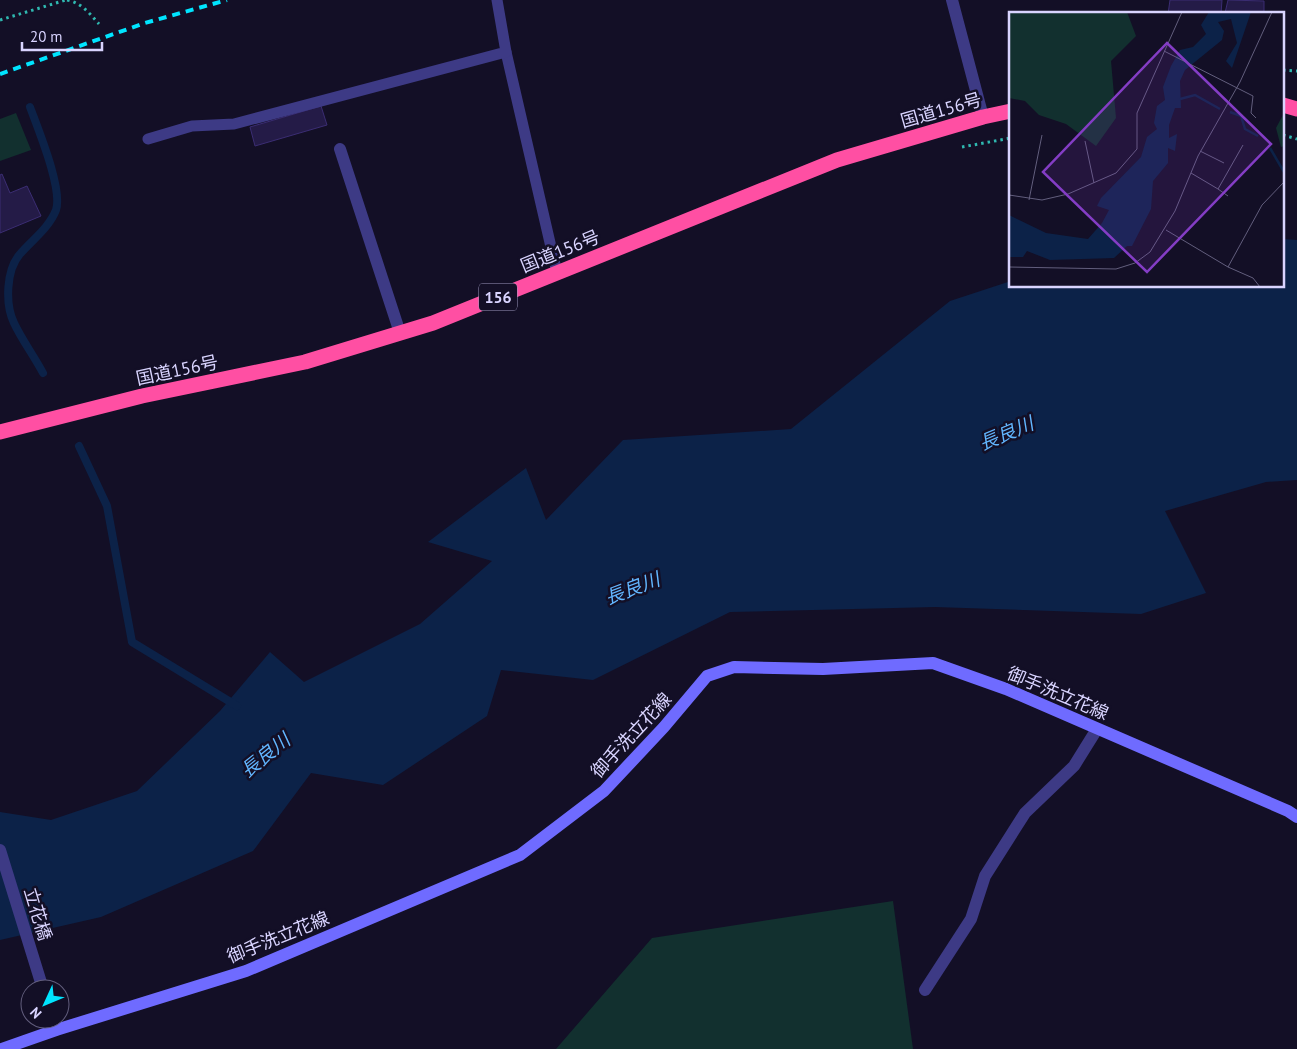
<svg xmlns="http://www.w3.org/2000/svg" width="1297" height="1049" font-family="'PT Sans','Noto Sans JP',sans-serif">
	<rect width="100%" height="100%" fill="#130f26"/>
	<!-- green -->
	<g fill="#12302f">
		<polygon points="16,113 31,150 0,161 0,119"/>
		<polygon points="893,901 913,1049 556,1049 652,938"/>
	</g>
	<!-- water -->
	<polygon fill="#0c2248" points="1283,239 1297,240 1297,480 1266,482 1165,511 1206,593 1141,614 935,607 730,612 593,680 501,670 487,716 383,785 311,773 253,851 101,917 0,940 0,812 51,820 137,791 220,711 270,652 304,682 420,624 492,561 428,542 526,468 546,520 623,440 791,429 950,301 1011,281 1011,286 1283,286"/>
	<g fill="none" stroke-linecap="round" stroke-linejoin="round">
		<!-- stream -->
		<g stroke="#0c2248" stroke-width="8">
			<path d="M30,107C38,129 63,189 56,210C49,228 32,240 20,254C6,270 5,304 14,323C22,340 34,356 43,373"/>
			<polyline points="79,446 107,506 132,642 237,706"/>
		</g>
	</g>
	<!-- building -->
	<g fill="#241b47" stroke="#3b2d73">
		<polygon points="1170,0 1222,0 1221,14 1168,14"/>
		<polygon points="1228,0 1264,1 1264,14 1225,13"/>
		<polygon points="321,106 327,125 255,146 250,127"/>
		<polygon points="2,174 10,193 27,186 41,216 0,233 0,175"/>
	</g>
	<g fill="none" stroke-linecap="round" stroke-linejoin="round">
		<!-- path -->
		<g stroke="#2fb8b0" stroke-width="3" stroke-dasharray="2.5 4" stroke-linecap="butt">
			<path d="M67,0C82,3 89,13 99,24"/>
			<polyline points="0,20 66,0"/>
			<polyline points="1283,70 1297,71"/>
			<polyline points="1283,135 1297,139"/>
			<polyline points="962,147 1011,138"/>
		</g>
		<!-- lane -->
		<g stroke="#3d3a85" stroke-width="11">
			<polyline points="506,52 557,273"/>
			<polyline points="148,139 192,126 234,124 506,52 497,0"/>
		</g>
		<!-- street -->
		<g stroke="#3d3a85" stroke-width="12">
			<polyline points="952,0 983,117"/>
			<polyline points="340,149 400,333"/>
			<polyline points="0,850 43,989"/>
			<polyline points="925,990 971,919 985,876 1025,813 1074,766 1097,729"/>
			<polyline points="53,1019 56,1030"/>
		</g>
		<!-- secondary -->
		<polyline stroke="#6f6bff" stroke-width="12" points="2,1049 56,1030 246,971 520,855 604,791 664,727 707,676 734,667 823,669 933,663 1006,689 1288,811 1297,817"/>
		<!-- highway -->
		<g stroke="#ff4fa3" stroke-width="15">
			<polyline points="1283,105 1297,109"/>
			<polyline points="0,432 142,396 305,362 433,323 837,160 983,117 1011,111"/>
		</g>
		<!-- rail -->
		<polyline stroke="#00e5ff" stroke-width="4" stroke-dasharray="8 6" stroke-linecap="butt" points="0,74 145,23 227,0"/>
	</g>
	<g text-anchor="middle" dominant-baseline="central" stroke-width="5" stroke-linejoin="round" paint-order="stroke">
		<!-- shield labels -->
		<rect fill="#130f26" stroke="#9e99be" stroke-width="1" x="479" y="283.5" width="38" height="27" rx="4"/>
		<g font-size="16" font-weight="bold" fill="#d9d4ff">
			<text x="498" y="297">156</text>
		</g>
		<!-- street labels -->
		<g font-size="18" fill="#d9d4ff" stroke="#130f26">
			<text transform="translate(941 110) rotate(-16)">国道156号</text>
			<text transform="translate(560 251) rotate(-22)">国道156号</text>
			<text transform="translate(177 370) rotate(-12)">国道156号</text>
			<text transform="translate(1058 693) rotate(23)">御手洗立花線</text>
			<text transform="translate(631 735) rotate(-47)">御手洗立花線</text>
			<text transform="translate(38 914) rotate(73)">立花橋</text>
			<text transform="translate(278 937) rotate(-22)">御手洗立花線</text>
		</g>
		<!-- water labels -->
		<g font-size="19" font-style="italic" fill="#62b6ff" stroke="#130f26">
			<text transform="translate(1006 433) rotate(-23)">長良川</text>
			<text transform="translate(632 588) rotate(-21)">長良川</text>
			<text transform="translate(265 755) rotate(-39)">長良川</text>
		</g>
	</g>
	<!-- overview -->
	<g transform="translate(1009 12)">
		<rect width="275" height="275" fill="#130f26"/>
		<path d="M0,0H118L127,24L102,49L107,106L87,134L57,112L30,103L16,89L0,86ZM275,101V134L272,135L267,116Z" fill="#12302f"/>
		<path d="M200,0H242L223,56L217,49L228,31L222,7L209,10L215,19L213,28L176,58L171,69L172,96H166L160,113V126L168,122L166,139L159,136V151L144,169L142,197L123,234H118L105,246L41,248L18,239L14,245H0V203L37,221L79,227L93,211L100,198L88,194L92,186L132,145L138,125L148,117L145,111L148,94L156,88L154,75L162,54L171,38L184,35L197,22L192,13Z" fill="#0c2248"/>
		<path fill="none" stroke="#0c2248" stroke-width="2.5" d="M171,87L186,83L211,97M221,100L232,104L236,117L249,124M261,136L275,160"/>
		<path fill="none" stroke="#625e7d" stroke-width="1" d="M155,39L244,84L242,101L247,106M76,129L85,171M191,139L215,151M182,161L209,177M0,183L33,188L59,182L107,161L128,137V101L173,0M219,184L209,177L234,133M20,188L33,123M157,218L219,255L244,266L251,275M0,255L107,257L126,251L141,240L166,199L189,144L231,70L263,0M219,255L253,193L275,170"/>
		<path fill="#843dc5" fill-opacity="0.15" stroke="#843dc5" stroke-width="2.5" d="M158,31L262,132L138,260L34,160Z"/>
		<rect width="275" height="275" fill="none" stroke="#d9d4ff" stroke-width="2.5"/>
	</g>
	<!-- north arrow -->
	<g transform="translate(45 1004) rotate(226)"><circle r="24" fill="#130f26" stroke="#625e7d"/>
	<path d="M0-4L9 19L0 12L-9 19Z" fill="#00e5ff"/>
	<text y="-8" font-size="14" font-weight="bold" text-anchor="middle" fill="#d9d4ff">N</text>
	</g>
	<!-- scale -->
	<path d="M22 42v8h80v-8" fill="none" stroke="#d9d4ff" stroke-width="2.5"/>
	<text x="30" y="42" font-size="15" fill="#d9d4ff" stroke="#130f26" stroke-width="4" paint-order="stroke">20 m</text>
</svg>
